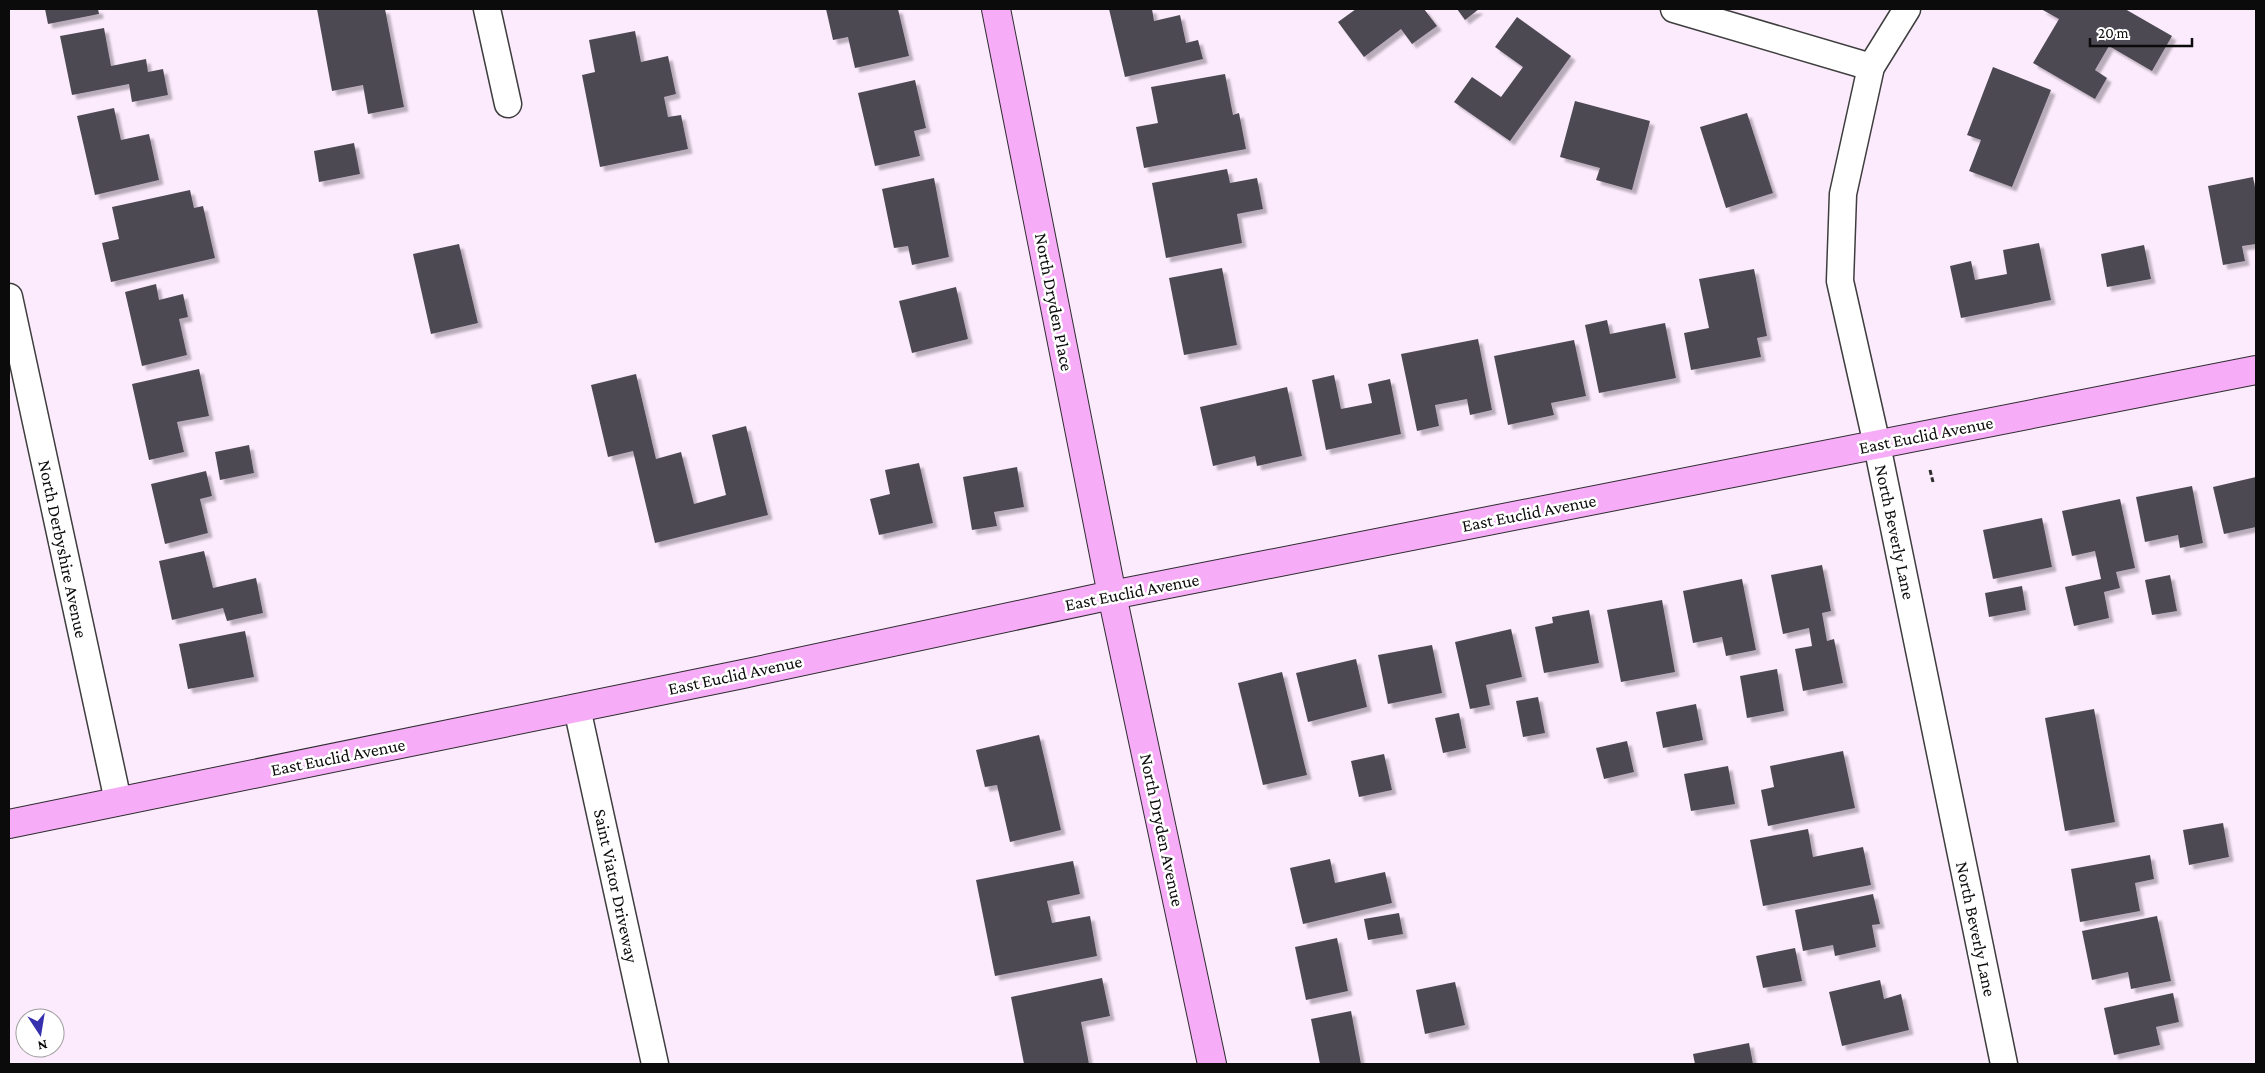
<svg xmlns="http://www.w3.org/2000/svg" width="2265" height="1073" font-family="'Crimson Pro',serif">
	<defs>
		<filter id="shadow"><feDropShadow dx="4.5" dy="4.5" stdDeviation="1" flood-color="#0004"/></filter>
	</defs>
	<rect width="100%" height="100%" fill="#fcebfd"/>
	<!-- building -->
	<g fill="#4e4953" filter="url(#shadow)">
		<polygon points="45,9 98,9 99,14 48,24"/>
		<polygon points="317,9 385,9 404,107 368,114 363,85 332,91"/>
		<polygon points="826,9 898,9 909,56 855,68 848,37 833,40"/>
		<polygon points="1109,9 1152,9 1154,21 1180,15 1186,43 1198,40 1203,59 1125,77"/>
		<polygon points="1356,9 1424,9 1437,26 1412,44 1401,29 1364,57 1338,22"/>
		<polygon points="1457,9 1479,9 1465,20"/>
		<polygon points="2041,9 2125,9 2172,36 2152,71 2109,46 2095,70 2107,78 2095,99 2033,63 2059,19"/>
		<polygon points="1517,17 1571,56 1510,141 1454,102 1472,77 1501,97 1523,67 1495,47"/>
		<polygon points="104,28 111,66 146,59 148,72 163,69 168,95 132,102 129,84 72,95 60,36"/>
		<polygon points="635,31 641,62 668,56 676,94 664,97 668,117 681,115 688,149 600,167 582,75 595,72 589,40"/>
		<polygon points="1993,67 2051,90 2012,187 1969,171 1981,140 1967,135"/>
		<polygon points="1225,74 1233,115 1239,113 1246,149 1144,168 1136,127 1158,123 1151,87"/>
		<polygon points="915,80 926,128 914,131 920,156 875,166 858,93"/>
		<polygon points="1575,101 1650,121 1632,190 1596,180 1600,168 1560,157"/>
		<polygon points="114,108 121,140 149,134 159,180 95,195 77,116"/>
		<polygon points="1747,113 1773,193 1726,208 1700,127"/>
		<polygon points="354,143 360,174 319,182 314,151"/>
		<polygon points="1227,169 1230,183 1257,178 1263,209 1237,214 1242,243 1166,258 1152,183"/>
		<polygon points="2253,177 2256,193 2256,244 2242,246 2245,261 2223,265 2208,186"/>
		<polygon points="934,178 949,257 912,265 908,246 894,248 882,189"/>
		<polygon points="190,190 194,208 203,206 215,258 111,282 102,243 119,239 112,207"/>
		<polygon points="2039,243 2051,300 1961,318 1950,266 1971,261 1975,280 2007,274 2003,250"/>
		<polygon points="459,244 478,323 431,334 413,254"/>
		<polygon points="2144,245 2151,279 2107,287 2101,254"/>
		<polygon points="1222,268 1237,345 1184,355 1169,278"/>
		<polygon points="1754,269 1767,336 1757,338 1761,357 1691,370 1684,333 1709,328 1699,279"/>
		<polygon points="156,284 159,300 183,294 188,317 179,319 187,355 142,366 125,292"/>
		<polygon points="956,287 968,339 912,353 899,301"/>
		<polygon points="1607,320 1610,334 1665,323 1676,378 1599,393 1585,325"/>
		<polygon points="1478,339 1492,410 1470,415 1467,399 1435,405 1439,426 1417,431 1401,354"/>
		<polygon points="1574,340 1586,396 1551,403 1554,415 1508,425 1494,356"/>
		<polygon points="199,369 209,416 177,422 184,452 149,460 132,384"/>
		<polygon points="636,374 656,459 681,452 694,504 726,495 712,435 746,426 768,515 655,543 633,451 608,457 591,385"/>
		<polygon points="1334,375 1341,409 1372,403 1368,384 1390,379 1401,434 1326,450 1312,380"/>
		<polygon points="1287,387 1302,456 1257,466 1255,456 1213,466 1200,407"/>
		<polygon points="249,445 254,473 220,480 215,452"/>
		<polygon points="919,463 933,523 879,535 870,499 890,494 885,470"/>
		<polygon points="1017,467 1024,507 994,512 997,526 972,530 963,477"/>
		<polygon points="206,471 212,496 200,499 208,533 165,544 151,484"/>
		<polygon points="2256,477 2256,527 2224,534 2213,487"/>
		<polygon points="2192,486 2203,543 2180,548 2178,535 2145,542 2136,497"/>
		<polygon points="2120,499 2135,568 2116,572 2120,588 2104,592 2109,618 2074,626 2065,587 2101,579 2095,551 2072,556 2062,511"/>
		<polygon points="2042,518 2052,567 1993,579 1983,530"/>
		<polygon points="204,551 213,588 256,578 263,613 227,621 223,608 172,620 159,561"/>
		<polygon points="1822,565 1831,611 1822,613 1827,641 1834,639 1843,683 1803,691 1795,649 1812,646 1809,628 1783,634 1771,575"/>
		<polygon points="2170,575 2177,611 2152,615 2145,580"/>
		<polygon points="1742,579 1756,650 1726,656 1722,637 1693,643 1683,591"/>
		<polygon points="2022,586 2026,610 1989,617 1985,593"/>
		<polygon points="1662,600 1675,672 1621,682 1607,610"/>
		<polygon points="1589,610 1599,663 1544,673 1535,627 1553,623 1552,617"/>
		<polygon points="1511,629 1522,677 1486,685 1490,705 1470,709 1455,642"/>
		<polygon points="245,631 254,677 188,689 179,644"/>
		<polygon points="1432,645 1442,693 1388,704 1378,655"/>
		<polygon points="1356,659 1367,707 1308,722 1296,673"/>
		<polygon points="1777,669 1784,711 1747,718 1740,676"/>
		<polygon points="1282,672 1307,775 1263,785 1238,683"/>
		<polygon points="1538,697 1545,733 1523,737 1516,701"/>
		<polygon points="1696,704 1703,740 1663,748 1656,712"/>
		<polygon points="2094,709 2115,822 2065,831 2045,718"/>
		<polygon points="1459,713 1466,748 1443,753 1435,718"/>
		<polygon points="1039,735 1061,830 1010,842 997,785 985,787 976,750"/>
		<polygon points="1627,741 1634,772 1604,779 1596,748"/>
		<polygon points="1843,751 1855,808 1768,826 1761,790 1774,787 1770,766"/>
		<polygon points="1384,754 1392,790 1359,797 1351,761"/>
		<polygon points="1728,766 1735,804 1691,811 1684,774"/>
		<polygon points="2223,823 2229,857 2189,865 2183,830"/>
		<polygon points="1808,829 1813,857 1863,847 1871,885 1763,906 1750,840"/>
		<polygon points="2150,855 2154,879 2135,883 2140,911 2080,922 2071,869"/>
		<polygon points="1330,859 1335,883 1385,872 1392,903 1303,924 1290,868"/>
		<polygon points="1073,861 1080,894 1047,901 1052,923 1090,916 1097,956 995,976 976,880"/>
		<polygon points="1873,894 1880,924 1872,925 1876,947 1835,956 1833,945 1803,951 1795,910"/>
		<polygon points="1399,913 1403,934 1368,940 1364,919"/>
		<polygon points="2157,916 2171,981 2131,989 2128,972 2092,980 2082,931"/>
		<polygon points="1337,938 1348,991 1306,1000 1295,947"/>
		<polygon points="1795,948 1802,981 1763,988 1756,956"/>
		<polygon points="1102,978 1110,1016 1081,1022 1089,1064 1024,1064 1011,997"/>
		<polygon points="1880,980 1884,999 1901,994 1909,1030 1842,1046 1829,992"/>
		<polygon points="1455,982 1465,1025 1425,1034 1416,990"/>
		<polygon points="2173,993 2179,1022 2156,1027 2160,1045 2114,1055 2104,1008"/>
		<polygon points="1351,1011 1361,1064 1320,1064 1311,1019"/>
		<polygon points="1749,1043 1753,1064 1695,1064 1693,1054"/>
	</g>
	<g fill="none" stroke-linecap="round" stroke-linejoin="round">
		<!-- street casing -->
		<g stroke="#3e3e3e" stroke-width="29">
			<g id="street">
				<polyline points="487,9 508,104"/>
				<polyline points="1674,9 1871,67"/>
				<polyline points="1907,9 1871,67 1843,194 1840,281 1877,445 2004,1064"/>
				<polyline points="9,297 118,801"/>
				<polyline points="577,708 655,1064"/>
			</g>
		</g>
		<!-- secondary casing -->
		<g stroke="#2d2d2d" stroke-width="30">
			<g id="secondary">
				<polyline points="996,9 1112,595 1212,1064"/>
				<polyline points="9,824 743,674 1112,595 2256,370"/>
			</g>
		</g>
		<!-- path -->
		<polyline stroke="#2d2d2d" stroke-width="3" stroke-dasharray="5 2.5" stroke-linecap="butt" points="1930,470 1933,482"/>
		<!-- street -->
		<use href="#street" stroke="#fff" stroke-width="26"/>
		<!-- secondary -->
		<use href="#secondary" stroke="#f7acf8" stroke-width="28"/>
	</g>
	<g text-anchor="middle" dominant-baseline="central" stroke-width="5" stroke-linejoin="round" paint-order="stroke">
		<!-- street labels -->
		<g font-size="18" fill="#0b0b0b" stroke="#fff">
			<text transform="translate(1054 302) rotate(79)">North Dryden Place</text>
			<text transform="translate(1926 435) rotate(-11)">East Euclid Avenue</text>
			<text transform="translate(1529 513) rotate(-11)">East Euclid Avenue</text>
			<text transform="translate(1895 532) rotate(78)">North Beverly Lane</text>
			<text transform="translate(63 549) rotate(78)">North Derbyshire Avenue</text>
			<text transform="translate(1132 592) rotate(-11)">East Euclid Avenue</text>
			<text transform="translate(735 675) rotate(-12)">East Euclid Avenue</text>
			<text transform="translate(338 757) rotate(-11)">East Euclid Avenue</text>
			<text transform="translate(1162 830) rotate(78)">North Dryden Avenue</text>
			<text transform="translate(616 886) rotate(78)">Saint Viator Driveway</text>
			<text transform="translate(1976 929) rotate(78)">North Beverly Lane</text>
		</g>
	</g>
	<!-- border -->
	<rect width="2265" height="1073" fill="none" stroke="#0b0b0b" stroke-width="20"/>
	<!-- north arrow -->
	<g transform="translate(40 1033) rotate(168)"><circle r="24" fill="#ffffff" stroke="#9d9d9d"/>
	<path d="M0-4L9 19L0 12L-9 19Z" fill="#3730ae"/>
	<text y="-8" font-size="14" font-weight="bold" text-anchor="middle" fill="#0b0b0b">N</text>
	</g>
	<!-- scale -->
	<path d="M2090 38v8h102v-8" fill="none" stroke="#0b0b0b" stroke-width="2.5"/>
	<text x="2098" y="38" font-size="15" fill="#0b0b0b" stroke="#ffffff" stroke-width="4" paint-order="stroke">20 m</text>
</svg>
